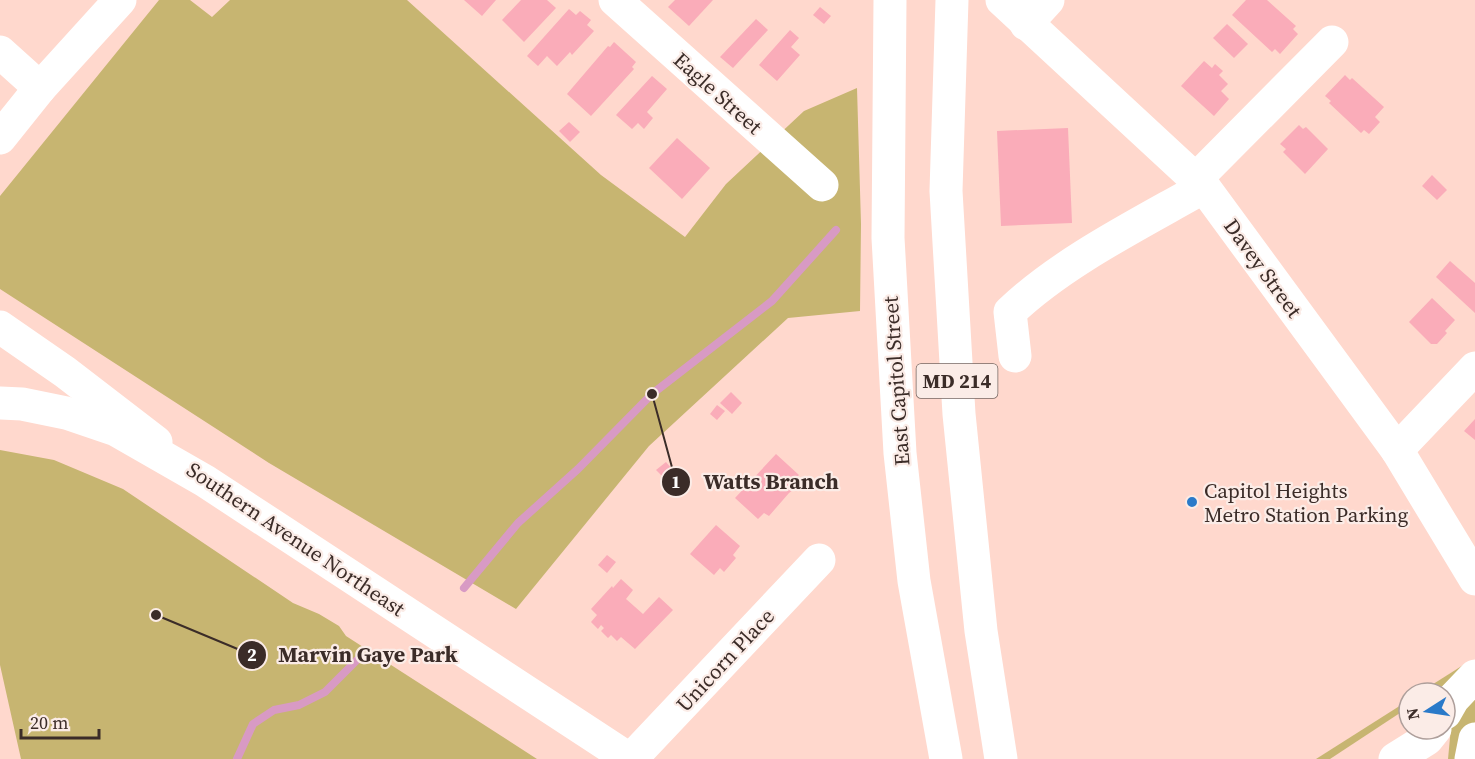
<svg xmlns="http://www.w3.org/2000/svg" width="1475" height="759" font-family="'Source Serif 4',serif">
	<rect width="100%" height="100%" fill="#ffd8cd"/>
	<!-- green -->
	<g fill="#c7b571">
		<polygon points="159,0 190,0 212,17 230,0 407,0 601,175 685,237 726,184 804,111 857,88 861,224 860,311 788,318 649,446 516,609 269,463 0,289 0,196"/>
		<polygon points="0,450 54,460 123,489 293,603 319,614 339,626 346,636 537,759 21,759 0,665"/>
		<path d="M1468,662C1455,678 1440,693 1419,693Z"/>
		<polygon points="1475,695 1475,722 1458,759 1448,759 1451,727"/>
		<polygon points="1409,700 1409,707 1330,759 1316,759"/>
	</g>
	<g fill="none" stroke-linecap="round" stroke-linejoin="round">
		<!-- stream -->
		<g stroke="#d89ac4" stroke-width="8">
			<polyline points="464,588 518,523 578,469 652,394 772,301 836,230"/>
			<polyline points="237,759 253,724 274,710 299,705 325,692 358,659"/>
		</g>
	</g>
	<!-- building -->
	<g fill="#faacb9">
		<polygon points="464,0 496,0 482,16"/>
		<polygon points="521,0 547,0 556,8 524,42 502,20"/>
		<polygon points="675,0 713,0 689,26 668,7"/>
		<polygon points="1246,0 1267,0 1296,26 1293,29 1298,34 1280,54 1275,49 1272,52 1232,15"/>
		<polygon points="820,7 831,16 824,24 813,15"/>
		<polygon points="569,9 576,15 580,11 591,20 587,25 594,31 572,55 570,52 557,66 547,56 538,66 527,56"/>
		<polygon points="756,19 768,30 733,68 720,57"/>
		<polygon points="1227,24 1248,44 1234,58 1213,38"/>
		<polygon points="790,30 799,38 791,47 800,55 777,81 759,65"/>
		<polygon points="614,42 636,62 632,67 634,69 591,116 567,94 608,46 610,47"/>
		<polygon points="1204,61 1212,68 1215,64 1223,71 1219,75 1228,84 1221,91 1229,99 1214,116 1181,86"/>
		<polygon points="1345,75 1350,80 1352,78 1384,107 1375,117 1380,122 1369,134 1364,130 1361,133 1329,103 1331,101 1325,96"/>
		<polygon points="652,76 667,89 647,112 653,118 644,129 638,123 632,129 616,115"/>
		<polygon points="569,122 580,132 570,142 559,131"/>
		<polygon points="1299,125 1303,129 1306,127 1328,149 1305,174 1283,152 1286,149 1280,144"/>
		<polygon points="1068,128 1072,223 1001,226 997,131"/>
		<polygon points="677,138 710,168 682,199 649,168"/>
		<polygon points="1432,175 1447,190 1437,200 1422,186"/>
		<polygon points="1450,261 1475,283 1475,313 1436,277"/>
		<polygon points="1432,298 1455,320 1445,331 1447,333 1437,344 1431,344 1409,322"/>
		<polygon points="731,392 742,403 732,414 720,403"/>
		<polygon points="717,405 725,411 717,420 710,414"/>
		<polygon points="1475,419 1475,440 1464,431"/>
		<polygon points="776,454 799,475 792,482 797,487 789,493 769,516 764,513 758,519 735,498"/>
		<polygon points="666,462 672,469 663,477 656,470"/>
		<polygon points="716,525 740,546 733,555 736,558 724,572 720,568 714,575 690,554"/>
		<polygon points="607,555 616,562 607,573 598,565"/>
		<polygon points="621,579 633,590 626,599 643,614 659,597 673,610 635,649 621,637 617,641 611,635 608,638 601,631 604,628 601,625 598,629 591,622 597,615 591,609 612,586 613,588"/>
	</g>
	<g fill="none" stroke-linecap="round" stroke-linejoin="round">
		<!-- minor -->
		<g stroke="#fff" stroke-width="33">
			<polyline points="615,0 822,185"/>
			<polyline points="1002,0 1204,187 1397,450 1475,579"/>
			<polyline points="1026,24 1048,0"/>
			<polyline points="0,52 40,88"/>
			<polyline points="0,138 40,88 120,0"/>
			<polyline points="1196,179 1332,42"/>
			<polyline points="0,327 65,372 156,442"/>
			<path d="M1015,356L1010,312C1062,262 1141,223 1204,187"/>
			<polyline points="1397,450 1475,368"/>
			<polyline points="1445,713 1453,699 1475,676"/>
			<polyline points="631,759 819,560"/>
			<polyline points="1395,759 1427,739 1435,729"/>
			<polyline points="1471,759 1475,739"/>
		</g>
		<!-- major -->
		<g stroke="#fff" stroke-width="33">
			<polyline points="890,0 888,238 900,453 914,581 946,759"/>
			<polyline points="952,0 946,191 959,414 981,631 1001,759"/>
			<polyline points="0,403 22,404 66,413 116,430 205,481 629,759"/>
		</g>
	</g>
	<!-- markers -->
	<circle fill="#2a7ac9" stroke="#fbece7" stroke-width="2" cx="1192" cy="502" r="6"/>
	<g text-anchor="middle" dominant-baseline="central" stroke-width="4.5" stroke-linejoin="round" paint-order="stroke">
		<!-- shield labels -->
		<rect fill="#fbece7" stroke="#756661" stroke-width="1.5" x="916.5" y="364" width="81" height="34" rx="4.5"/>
		<g font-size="20" font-weight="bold" fill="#3b2c28">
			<text x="957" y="381">MD 214</text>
		</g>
		<!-- street labels -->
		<g font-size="21" fill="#3b2c28" stroke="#fbece7">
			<text transform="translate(718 93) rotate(42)">Eagle Street</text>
			<text transform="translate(1263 268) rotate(54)">Davey Street</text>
			<text transform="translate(896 381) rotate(-94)">East Capitol Street</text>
			<text transform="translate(296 539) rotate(34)">Southern Avenue Northeast</text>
			<text transform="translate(725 660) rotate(-47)">Unicorn Place</text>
		</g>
		<!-- poi labels -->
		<g font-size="21" fill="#3b2c28" stroke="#fbece7" text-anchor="start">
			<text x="1204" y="490">Capitol Heights<tspan x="1204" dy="24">Metro Station Parking</tspan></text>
		</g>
	</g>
	<!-- callouts -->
	<path fill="none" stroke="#3b2c28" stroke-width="2" d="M652 394L676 482M156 615L252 655"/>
	<g fill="#3b2c28" stroke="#fbece7" stroke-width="2">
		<circle cx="652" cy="394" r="6"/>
		<circle cx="156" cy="615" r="6"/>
		<circle cx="676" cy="482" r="15"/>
		<circle cx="252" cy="655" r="15"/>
	</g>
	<g font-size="18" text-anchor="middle" font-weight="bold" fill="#fff">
		<text x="676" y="488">1</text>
		<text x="252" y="661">2</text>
	</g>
	<g font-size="22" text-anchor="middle" font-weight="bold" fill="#3b2c28" stroke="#fbece7" stroke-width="4.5" stroke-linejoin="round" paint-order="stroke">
		<text x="771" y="489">Watts Branch</text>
		<text x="368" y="662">Marvin Gaye Park</text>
	</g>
	<!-- north arrow -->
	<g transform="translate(1427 711) rotate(258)"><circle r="28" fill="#fbece7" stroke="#ae9f9b" stroke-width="1.5"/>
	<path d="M0-4.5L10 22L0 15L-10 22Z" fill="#2a7ac9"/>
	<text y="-9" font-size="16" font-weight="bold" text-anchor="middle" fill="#3b2c28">N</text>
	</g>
	<!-- scale -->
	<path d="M21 729v9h78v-9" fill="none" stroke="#3b2c28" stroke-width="3"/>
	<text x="30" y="729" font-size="18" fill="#3b2c28" stroke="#fbece7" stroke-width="4.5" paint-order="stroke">20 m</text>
</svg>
